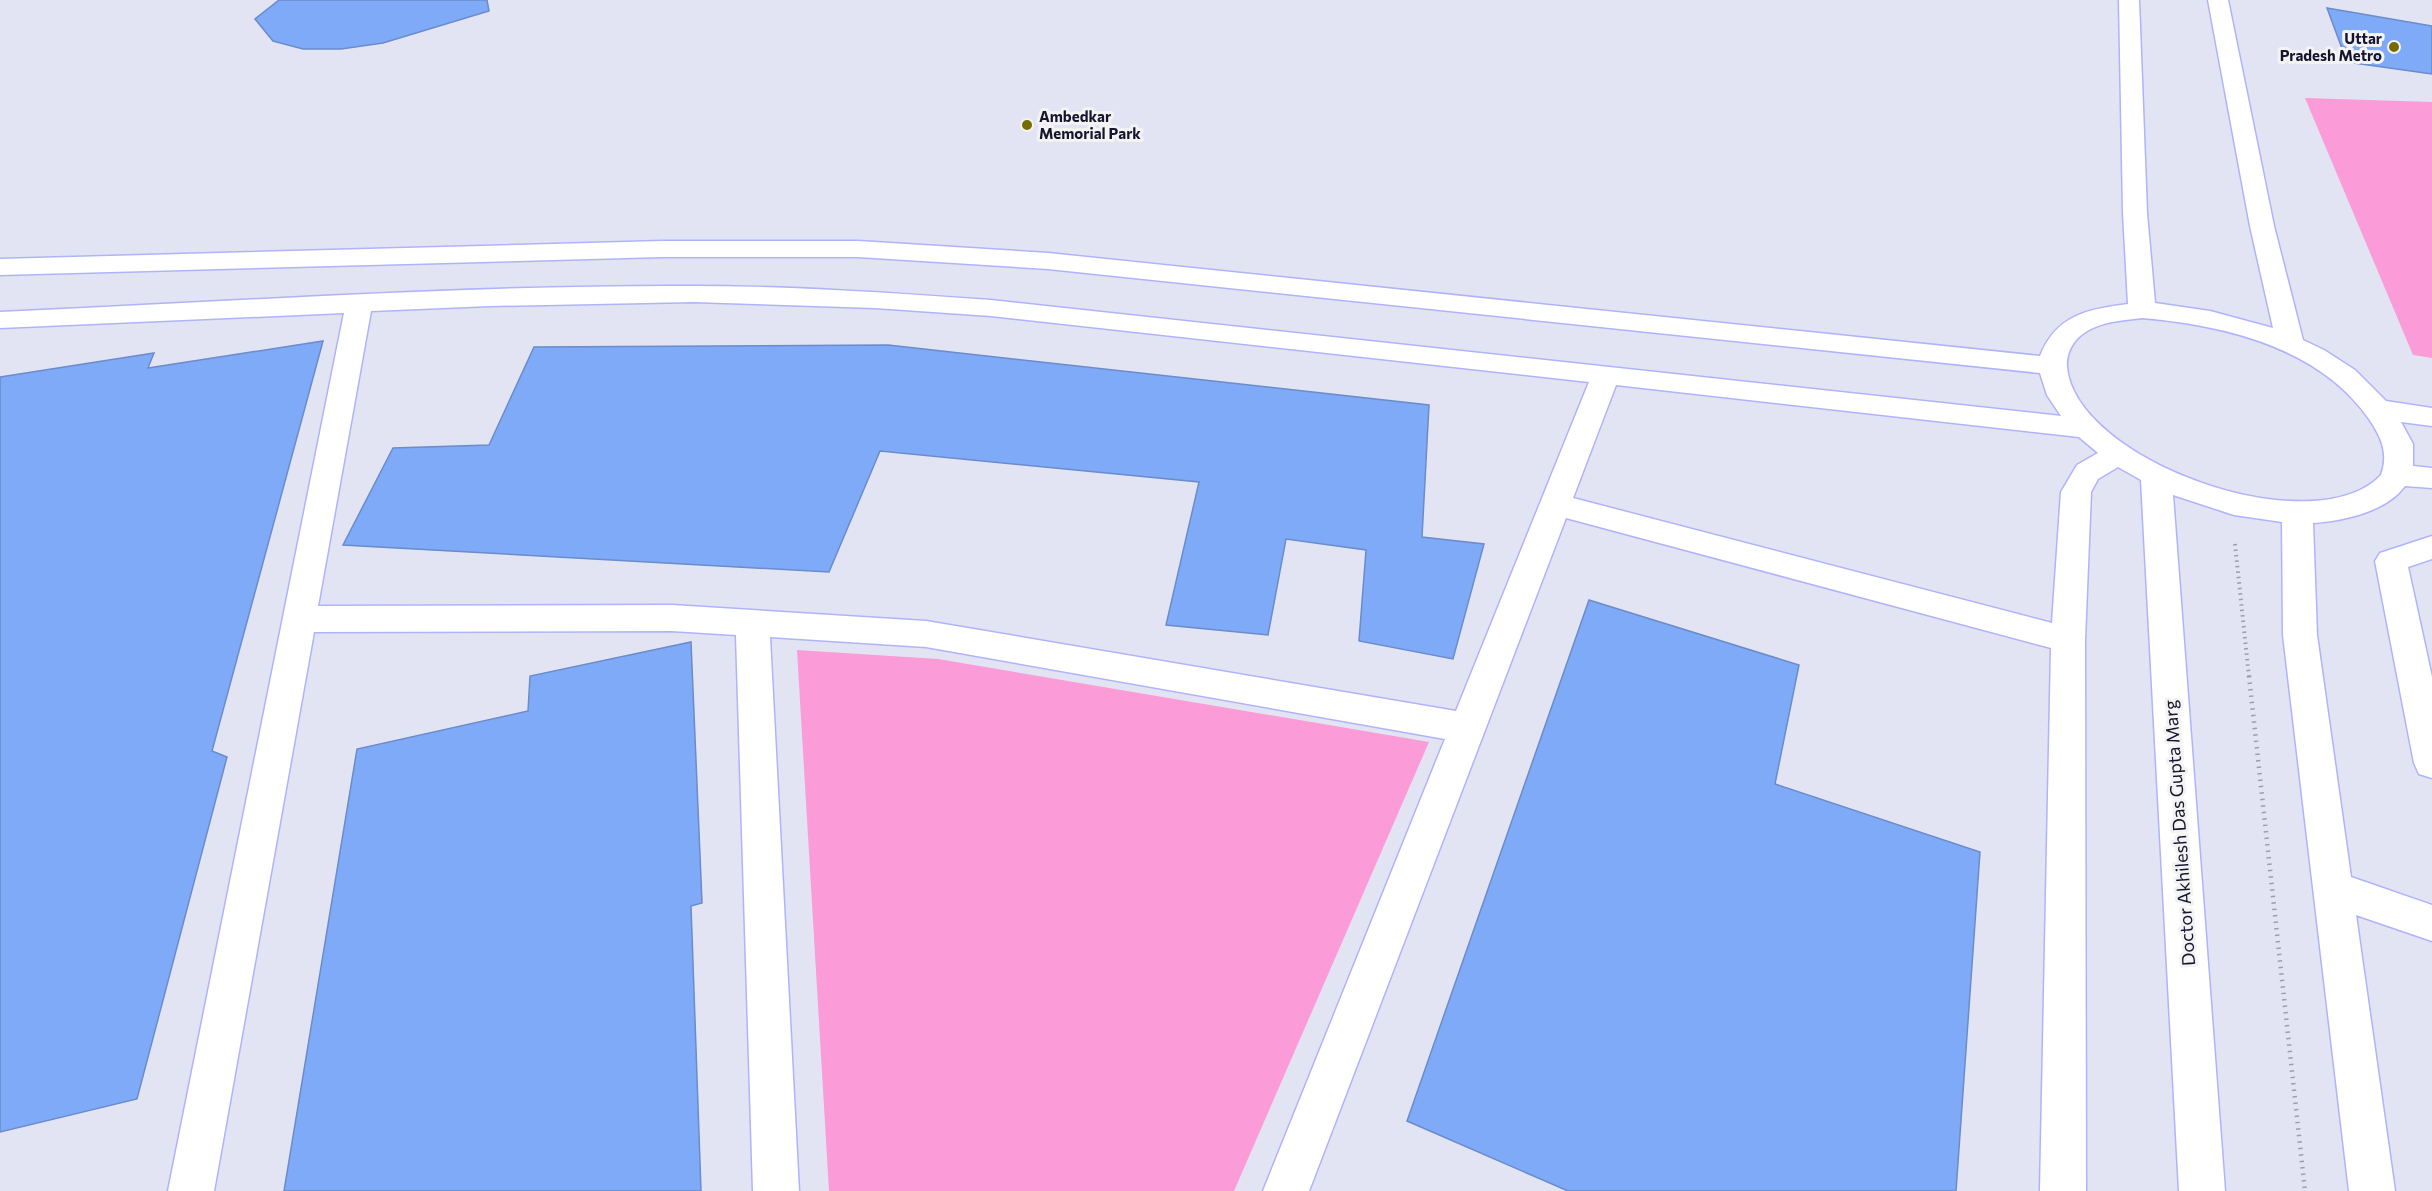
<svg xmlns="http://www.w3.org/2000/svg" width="2432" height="1191" font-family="Commissioner,sans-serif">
	<rect width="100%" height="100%" fill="#e3e4f3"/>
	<!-- green -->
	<g fill="#fb9bd8">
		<polygon points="2305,98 2432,102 2432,358 2413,355"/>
		<polygon points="797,650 938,659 1429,742 1234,1191 829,1191"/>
	</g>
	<!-- building -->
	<g fill="#7faaf7" stroke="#6a8cca" stroke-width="1.5">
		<polygon points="279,0 487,0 489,11 383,43 341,49 303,49 273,41 255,19"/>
		<polygon points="2327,8 2432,26 2432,74 2347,62"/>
		<polygon points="323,341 212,751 227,757 137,1099 0,1132 0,377 154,353 148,368"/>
		<polygon points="888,345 1429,405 1422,537 1484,544 1453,659 1359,641 1366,550 1286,539 1268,635 1166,625 1199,482 880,451 829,572 343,545 393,448 489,445 534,347"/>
		<polygon points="1589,600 1799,665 1775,784 1980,852 1956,1191 1568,1191 1407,1121"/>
		<polygon points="691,642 702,903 691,906 701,1191 284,1191 357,749 528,711 530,676"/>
	</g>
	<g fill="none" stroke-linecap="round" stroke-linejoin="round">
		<!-- minor casing -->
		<g stroke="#b0b3fa" stroke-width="3">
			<g id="minor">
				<path d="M2119,0H2139L2147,213L2155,303L2210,311L2273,328L2250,226L2208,0H2228L2274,226L2303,340L2324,350L2355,370L2386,401L2432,408V426L2401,422L2413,444V466L2432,468V488L2405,486C2386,512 2343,521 2313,523L2317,635L2351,877L2432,905V941L2356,915L2395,1191H2349L2283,635L2282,522L2234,515L2173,495L2225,1191H2179L2141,480L2118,467L2098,479L2091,492L2085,640L2086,1191H2040L2051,648L1566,518L1309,1191H1263L1445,739L926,647L770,637L799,1191H753L736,635L672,631L314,632L214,1191H168L344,313L0,328V312C230,302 462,285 692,286C792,286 892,293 991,300L2061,416L2047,395L2040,373L1048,269L858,257H662L0,275V259L662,241H858L1048,253L2040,356C2056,315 2088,309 2128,304L2123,213ZM693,302L875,308L991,316L1589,382L1456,711L926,621L672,605L318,606L371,311L490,306ZM2142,318C2224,325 2319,347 2369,419C2381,437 2389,453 2381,475C2314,546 2075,461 2067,367C2066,349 2077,335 2093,328C2108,321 2126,320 2142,318ZM1616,385L2079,437L2098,453L2077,465L2061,492L2052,623L1573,498Z"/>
				<polygon points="2432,536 2432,559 2408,567 2432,677 2432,778 2419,774 2414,763 2375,561 2380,553"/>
			</g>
		</g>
		<!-- path-far1 -->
		<polyline stroke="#9c9db0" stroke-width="4" stroke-dasharray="1.5 4" stroke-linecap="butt" points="2235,544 2249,677"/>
		<!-- path -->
		<polyline stroke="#9c9db0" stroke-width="4.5" stroke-dasharray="1.5 5" stroke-linecap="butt" points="2249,676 2305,1191"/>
		<!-- minor -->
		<use href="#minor" fill="#fff" fill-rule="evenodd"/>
	</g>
	<!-- markers -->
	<g fill="#766a02" stroke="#f3f3f3" stroke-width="2">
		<circle cx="2394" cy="47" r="6"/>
		<circle cx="1027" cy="125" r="6"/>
	</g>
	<g text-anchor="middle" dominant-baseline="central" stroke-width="6" stroke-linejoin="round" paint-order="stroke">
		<!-- far-poi labels -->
		<g font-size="15" font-weight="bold" fill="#15152f" stroke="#f3f3f3" text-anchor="end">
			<text x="2382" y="38">Uttar<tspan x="2382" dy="17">Pradesh Metro</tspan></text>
			<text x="1039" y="116" text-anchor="start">Ambedkar<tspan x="1039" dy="17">Memorial Park</tspan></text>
		</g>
		<!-- street labels -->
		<g font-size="18" fill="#15152f" stroke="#f3f3f3">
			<text transform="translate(2179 833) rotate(-94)">Doctor Akhilesh Das Gupta Marg</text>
		</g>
	</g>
</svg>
